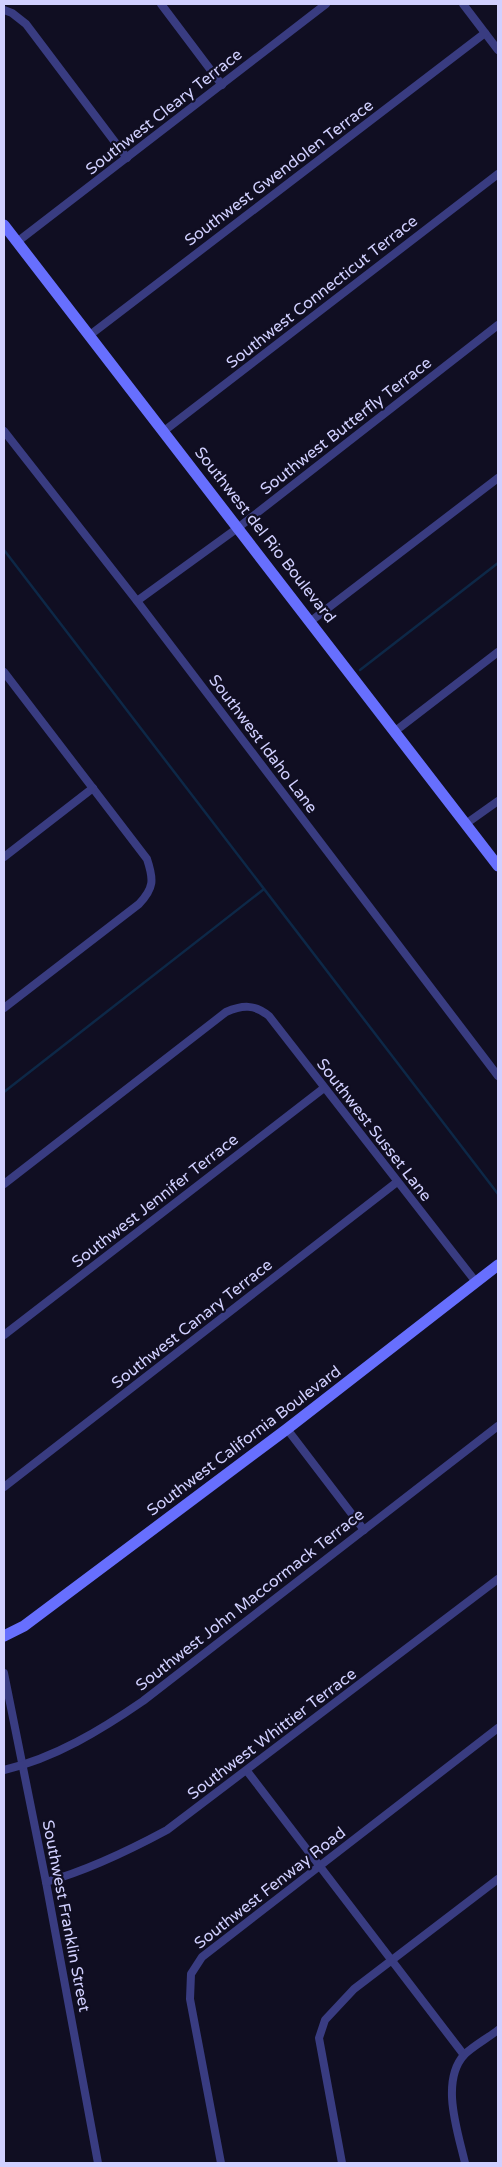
<svg xmlns="http://www.w3.org/2000/svg" width="502" height="2167" font-family="'Varela Round',sans-serif">
	<rect width="100%" height="100%" fill="#100e22"/>
	<g fill="none" stroke-linecap="round" stroke-linejoin="round">
		<!-- stream -->
		<g stroke="#0d2847" stroke-width="2.5">
			<polyline points="4,550 498,1194"/>
			<polyline points="360,670 498,563"/>
			<polyline points="4,1092 264,889"/>
		</g>
		<!-- street -->
		<g stroke="#393c81" stroke-width="8">
			<polyline points="161,4 222,85"/>
			<polyline points="463,4 498,50"/>
			<polyline points="4,10 12,13 26,24 127,158"/>
			<polyline points="17,242 326,4"/>
			<polyline points="90,335 485,33"/>
			<polyline points="4,431 137,601 498,1076"/>
			<polyline points="164,431 498,174"/>
			<polyline points="137,601 239,527 498,325"/>
			<polyline points="311,621 498,478"/>
			<path d="M4,672L147,859C154,880 154,888 139,904L4,1008"/>
			<polyline points="394,732 498,652"/>
			<polyline points="467,823 498,801"/>
			<polyline points="4,857 93,788"/>
			<path d="M4,1184L226,1012C242,1005 255,1004 269,1016L476,1282"/>
			<polyline points="4,1335 324,1088"/>
			<polyline points="287,1429 364,1530"/>
			<polyline points="4,1487 397,1182"/>
			<polyline points="4,1673 46,1882 98,2163"/>
			<path d="M4,1770C55,1758 101,1730 143,1701L498,1426"/>
			<polyline points="247,1771 464,2055"/>
			<path d="M46,1882C89,1870 128,1851 167,1830L498,1579"/>
			<polyline points="221,2163 190,1999 191,1974 202,1957 498,1728"/>
			<polyline points="342,2163 319,2038 325,2020 354,1989 498,1879"/>
			<path d="M465,2163C458,2132 440,2082 464,2055C473,2046 488,2038 498,2030"/>
		</g>
		<!-- secondary -->
		<g stroke="#676ffe" stroke-width="11">
			<polyline points="4,225 498,866"/>
			<polyline points="4,1636 24,1626 287,1429 498,1265"/>
		</g>
	</g>
	<g text-anchor="middle" dominant-baseline="central" stroke-width="4.5" stroke-linejoin="round" paint-order="stroke">
		<!-- street labels -->
		<g font-size="16" fill="#d1d0ff" stroke="#100e22">
			<text transform="translate(164 112) rotate(-38)">Southwest Cleary Terrace</text>
			<text transform="translate(279 173) rotate(-37)">Southwest Gwendolen Terrace</text>
			<text transform="translate(322 292) rotate(-38)">Southwest Connecticut Terrace</text>
			<text transform="translate(346 426) rotate(-38)">Southwest Butterfly Terrace</text>
			<text transform="translate(265 535) rotate(52)">Southwest del Rio Boulevard</text>
			<text transform="translate(263 744) rotate(53)">Southwest Idaho Lane</text>
			<text transform="translate(374 1130) rotate(52)">Southwest Susset Lane</text>
			<text transform="translate(155 1201) rotate(-38)">Southwest Jennifer Terrace</text>
			<text transform="translate(192 1324) rotate(-38)">Southwest Canary Terrace</text>
			<text transform="translate(244 1441) rotate(-37)">Southwest California Boulevard</text>
			<text transform="translate(250 1600) rotate(-38)">Southwest John Maccormack Terrace</text>
			<text transform="translate(272 1734) rotate(-37)">Southwest Whittier Terrace</text>
			<text transform="translate(270 1888) rotate(-38)">Southwest Fenway Road</text>
			<text transform="translate(66 1916) rotate(79)">Southwest Franklin Street</text>
		</g>
	</g>
	<!-- border -->
	<rect width="502" height="2167" fill="none" stroke="#d1d0ff" stroke-width="10"/>
</svg>
